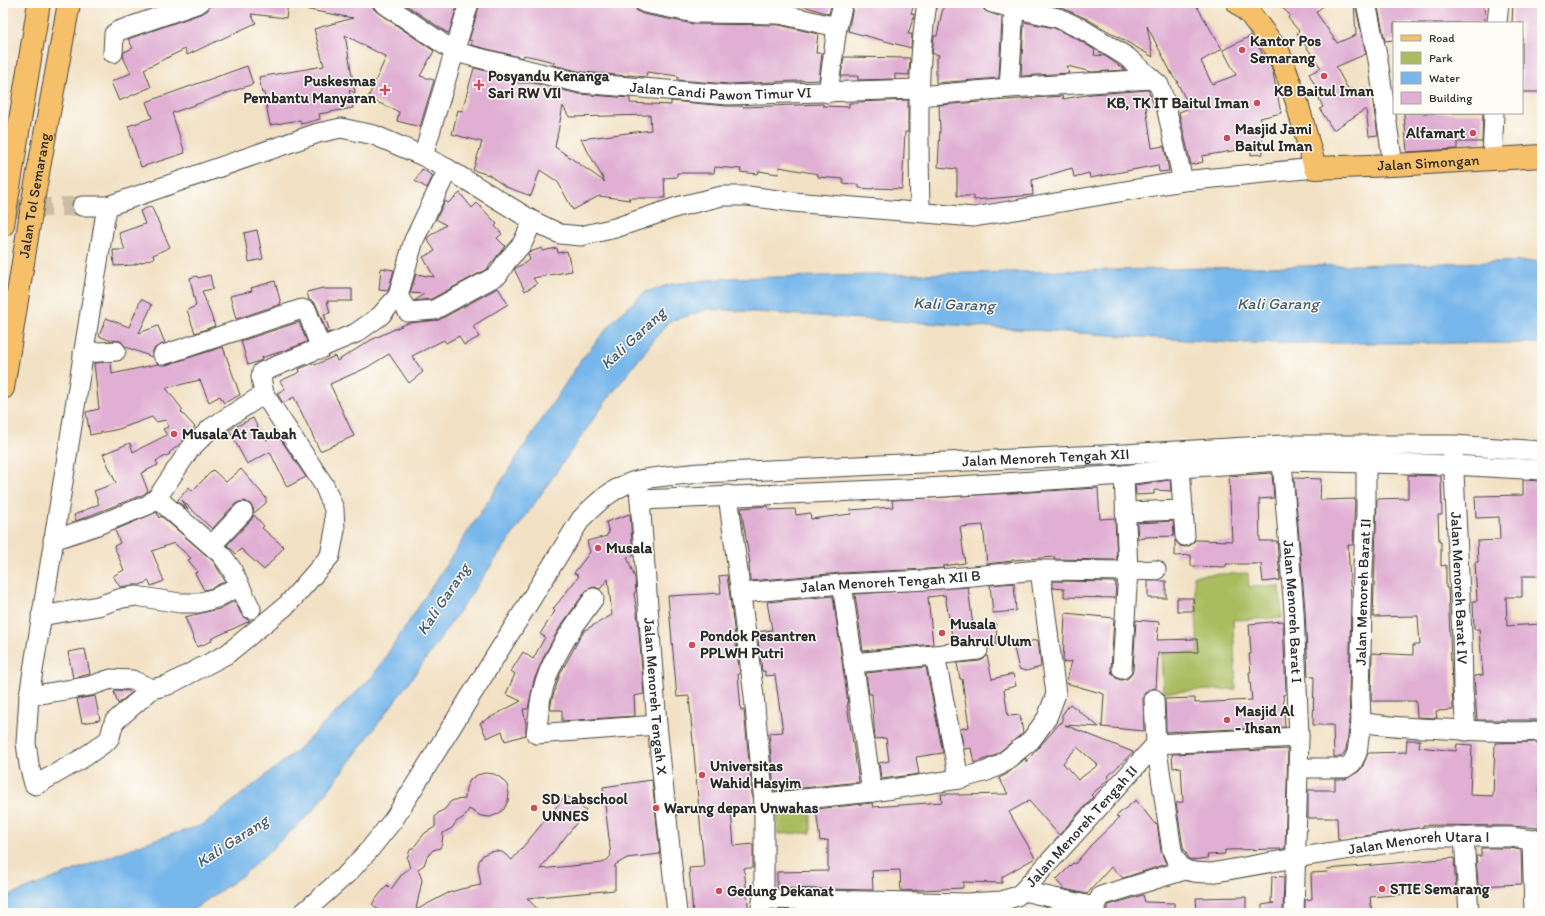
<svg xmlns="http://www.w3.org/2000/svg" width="1545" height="916" font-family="Itim,sans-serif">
	<rect width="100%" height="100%" fill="#fdfcf7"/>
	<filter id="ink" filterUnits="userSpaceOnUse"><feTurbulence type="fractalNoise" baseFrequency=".025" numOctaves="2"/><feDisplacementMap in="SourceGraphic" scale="8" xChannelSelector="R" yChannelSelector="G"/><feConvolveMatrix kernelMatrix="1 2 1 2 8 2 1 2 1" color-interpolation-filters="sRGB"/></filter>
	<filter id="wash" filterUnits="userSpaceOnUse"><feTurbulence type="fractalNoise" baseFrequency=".012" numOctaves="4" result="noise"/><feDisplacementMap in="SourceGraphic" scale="16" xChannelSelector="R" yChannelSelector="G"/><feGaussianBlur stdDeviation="0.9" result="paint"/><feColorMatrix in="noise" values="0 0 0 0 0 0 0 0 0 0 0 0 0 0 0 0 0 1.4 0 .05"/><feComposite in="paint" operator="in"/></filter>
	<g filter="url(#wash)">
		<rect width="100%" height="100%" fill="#f2e1c4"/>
		<!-- green -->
		<g fill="#aabc5f" stroke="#6a7445">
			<polygon points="1248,573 1249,587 1280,586 1282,618 1233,620 1236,689 1163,692 1161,653 1198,652 1194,575"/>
			<polygon points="811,812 811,833 778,834 777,813"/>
		</g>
		<!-- water -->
		<polygon fill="#78b7eb" stroke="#52718b" points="1542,261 1542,343 1232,343 709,309 668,322 604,404 418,670 312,812 243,875 188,913 3,913 3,898 150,841 203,825 294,753 373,676 581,360 614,320 645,292 672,284 728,278"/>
		<g id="blocks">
			<!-- building -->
			<g fill="#e0afd3" fill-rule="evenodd">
				<polygon points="210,3 288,3 286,18 251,14 256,23 187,55 185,49 144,69 151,87 119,101 111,82 131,73 123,57 124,52 133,48 128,39 203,13 208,10"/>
				<polygon points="305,3 372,3 373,8 377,12 434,51 420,76 434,80 420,127 397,121 399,112 368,98 386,57 345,35 355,93 349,90 353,108 319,114 320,119 301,124 300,120 270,125 264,93 262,93 259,77 324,66 314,29 353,18 304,9"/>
				<polygon points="403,3 458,3 449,33 446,32"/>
				<polygon points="480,3 604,3 617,5 634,4 637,11 643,14 693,24 779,25 818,34 816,53 822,53 819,80 728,84 678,80 678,76 647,72 646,77 628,75 629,76 582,72 553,65 554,62 542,59 524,55 523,58 471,45 472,41 469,40"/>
				<polygon points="800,3 832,3 829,14 800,5"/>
				<polygon points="854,3 915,3 911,13 914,14 914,16 908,34 912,34 911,48 848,31"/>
				<polygon points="944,3 978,3 978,4 981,5 985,11 1002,17 999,78 936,83 936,58 938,58 939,55 932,53 934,36 937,36"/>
				<polygon points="1046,3 1117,3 1126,7 1131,3 1195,3 1222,49 1201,61 1212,84 1236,75 1223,50 1251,36 1258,46 1266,60 1268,59 1273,73 1281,113 1260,118 1263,154 1251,155 1251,148 1202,156 1203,162 1191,165 1179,112 1190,108 1177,82 1179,82 1174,78 1147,26 1153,57 1087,19 1062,8"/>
				<polygon points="1277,3 1327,3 1316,12 1337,43 1356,35 1354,3 1355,3 1366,54 1336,67 1348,89 1371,90 1378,135 1369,136 1366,109 1333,130 1320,109 1323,107 1316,92 1318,91 1309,74 1321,68 1297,33 1299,31 1288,18 1290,15"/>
				<polygon points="1377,3 1484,3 1485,23 1394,23 1394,40 1385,41"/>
				<polygon points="1513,3 1542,3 1542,92 1522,92 1522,23 1512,23"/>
				<polygon points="1024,22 1054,28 1077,39 1095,50 1094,55 1105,56 1125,70 1092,72 1067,66 1069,73 1021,76"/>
				<polygon points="844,57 910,58 909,75 895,74 895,79 858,80 858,76 841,76"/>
				<polygon points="247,66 253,84 172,113 185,153 141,167 128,126 152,118 146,102"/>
				<path d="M474,68L518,79V83H533L579,94L630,98V103L671,105V101L727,106H743V107L823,104V106L849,107V103H858V102L908,100V132H905L902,189L873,188V189L859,188V185L843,183V179L818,177V174L779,167L778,174L759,171L758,174L740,172L741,169L715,167L714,173H677V177L664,178L665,198H628L630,200L599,196L573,210L558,182L540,170L531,196L506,187L489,175L473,170L482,142L452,134L458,110L462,111ZM563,106L569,117L650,115L651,130L581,139L605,182L555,147Z"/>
				<polygon points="1148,90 1154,105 1146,107 1152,148 1164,146 1169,171 1159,172 1158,165 1090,178 1089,173 1074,177 1072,168 1032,180 1033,195 974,200 974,196 957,196 957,169 938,167 940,129 939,105 1062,96 1063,99 1092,94"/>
				<polygon points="1404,113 1483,113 1482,142 1457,142 1457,149 1407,152"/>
				<polygon points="422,169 433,176 427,188 415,181"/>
				<polygon points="460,193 472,208 477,203 497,224 495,226 502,234 497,238 505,246 487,269 431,299 414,301 424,294 410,293 416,274 434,277 423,257 435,251 427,239 428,237 446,225 436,219 445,201 448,203"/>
				<polygon points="151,206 170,247 153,255 154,258 133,265 114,266 113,250 125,250 119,233 145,224 140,211"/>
				<polygon points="257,230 263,259 249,262 244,233"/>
				<polygon points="542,248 542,251 557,248 558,253 567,251 572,271 533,278 537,284 525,291 514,269 530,260 528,254 530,252"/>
				<polygon points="381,268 394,270 388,291 379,290"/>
				<polygon points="210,275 213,289 202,291 215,326 195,333 187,310 196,306 190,278 197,276 198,278"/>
				<polygon points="275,281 281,304 236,319 230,296 252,291 251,288"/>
				<polygon points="323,288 324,289 352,289 352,301 327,301 330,313 324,314 330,332 327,333 317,307 315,303 309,300 307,292"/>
				<polygon points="498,288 508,304 473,326 479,337 464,345 459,336 446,343 444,340 412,356 423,372 409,383 389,354 366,368 330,384 354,436 320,451 294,397 283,403 277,393 285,389 280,381 300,372 299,369 314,363 315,365 335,356 337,361 371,340 408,323 439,320"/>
				<polygon points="141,299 152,305 139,333 158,326 165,343 155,348 152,352 152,357 126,347 121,341 109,340 99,336 106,318 129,327"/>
				<polygon points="299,322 307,342 283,351 261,358 262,360 248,365 241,341"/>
				<polygon points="223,347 240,395 224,403 220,396 209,402 200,380 166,388 183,410 181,412 195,427 184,437 185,438 180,444 169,453 170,454 156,461 158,465 141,473 148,491 142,495 76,521 74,515 99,504 94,491 116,483 103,454 130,443 133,452 167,435 163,429 168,427 166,420 156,422 152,417 119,429 90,435 86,412 99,409 94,363 111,362 112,374 158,364 166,365"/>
				<polygon points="253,418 261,434 263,434 266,440 277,434 306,477 287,487 270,452 247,464 229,430"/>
				<polygon points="241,469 266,498 266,503 254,513 253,508 250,504 245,501 239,502 235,504 212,529 182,500 188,510 177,501 189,487 192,491 213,470 226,482"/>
				<polygon points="1272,473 1274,498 1259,499 1260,541 1277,541 1280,580 1263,582 1261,564 1226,564 1226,567 1191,566 1191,555 1175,556 1175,540 1180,546 1185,547 1191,545 1195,540 1232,541 1229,476"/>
				<polygon points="1408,475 1441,476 1442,515 1438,515 1439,542 1441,542 1441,566 1446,565 1446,588 1448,588 1453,710 1436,711 1437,718 1417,717 1416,701 1371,701 1372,653 1413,655 1413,645 1420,645 1418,616 1373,617 1377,499 1408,498"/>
				<polygon points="1294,478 1321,479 1320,500 1355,499 1353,545 1348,545 1351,601 1349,694 1350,721 1346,750 1341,757 1334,757 1333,725 1313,725 1314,677 1308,676 1305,610"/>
				<polygon points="1170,480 1171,491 1154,490 1154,494 1136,495 1135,485"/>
				<polygon points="1523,480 1542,481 1542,576 1522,576 1522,597 1506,597 1507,626 1542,624 1542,720 1477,720 1474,676 1483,675 1479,629 1474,629 1473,601 1477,601 1475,562 1478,562 1477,541 1500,540 1499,517 1476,518 1475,496 1523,495"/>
				<polygon points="1098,488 1100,519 1115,518 1117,560 1054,559 1055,557 1012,560 1012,561 987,564 983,525 960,527 965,563 943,566 943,568 926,569 841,573 750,581 749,563 750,563 741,508 768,506 769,510 795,509 796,515 810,513 811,519 851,514 850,510 893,507 892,500"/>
				<polygon points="157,512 159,518 161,516 213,561 225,581 212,588 204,590 195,573 198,572 188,560 191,558 174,543 152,551 164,581 151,586 149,581 140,585 133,585 120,587 113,576 124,570 114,546 120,543 115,530"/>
				<polygon points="630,514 633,556 627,557 635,578 636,592 634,593 638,620 644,694 634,696 635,716 562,721 562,710 550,710 552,699 560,674 579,639 585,630 612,615 608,579 600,589 595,587 590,588 585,592 560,627 546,652 534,680 528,709 523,709 526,724 526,735 505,741 502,731 487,738 480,723 521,701 506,694 515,674 511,671 523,652 533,659 545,637 540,634 555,611 553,609 579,576 574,573 590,552 587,541 607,536 607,534 609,533 606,522"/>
				<polygon points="254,515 264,526 262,528 284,547 264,570 241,549 236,554 227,545 251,520"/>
				<polygon points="1173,521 1174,536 1145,537 1145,538 1138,539 1137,523"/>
				<polygon points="727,575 740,674 738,674 741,710 744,710 753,804 753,810 731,811 734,846 753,844 753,868 744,868 749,913 693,913 689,868 704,867 689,696 677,697 668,596 721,593 719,576"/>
				<polygon points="1053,581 1116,582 1115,598 1064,597 1064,589 1053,588"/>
				<rect x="1148" y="581" width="18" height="17"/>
				<polygon points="1014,583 1016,611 993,613 990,585"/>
				<polygon points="968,587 973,626 996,623 997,644 988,645 983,640 977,639 953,642 945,595 928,597 933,644 863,651 855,594"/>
				<polygon points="833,596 848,704 847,705 859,782 774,791 769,733 783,732 775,675 765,676 765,671 762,671 757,632 772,630 767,602"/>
				<polygon points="1177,598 1193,598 1194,611 1177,611"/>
				<polygon points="235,601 241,614 245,618 250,621 211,639 212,641 197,647 185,617 219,609"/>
				<polygon points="1065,613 1114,618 1111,669 1112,674 1116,678 1121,680 1127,679 1131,675 1133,670 1136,620 1159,622 1157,640 1197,639 1198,652 1158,653 1156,688 1148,690 1144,694 1143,699 1144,731 1102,727 1104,694 1066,683 1072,661 1063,663"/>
				<polygon points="1283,621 1286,694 1283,695 1285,727 1166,732 1165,699 1195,698 1195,703 1252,700 1249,672 1251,672 1249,654 1251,654 1249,624"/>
				<polygon points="1038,640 1041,667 1026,671 1019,669 1013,644"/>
				<polygon points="85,649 90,674 73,678 68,652"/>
				<polygon points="987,655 992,679 1013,674 1016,686 1004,689 1008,716 1020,715 1023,733 994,756 974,763 971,748 964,749 960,729 969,727 962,679 960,679 957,663 980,661 984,659"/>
				<polygon points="926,667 943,753 916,757 919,774 881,779 879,763 889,761 886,738 875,739 872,694 869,694 866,673"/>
				<polygon points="117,690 129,691 131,693 118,704 114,692"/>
				<polygon points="95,696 100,720 82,723 77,699"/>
				<path d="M1070,704L1099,727L1065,725L1133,752L1107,777L1109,779L1091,795L1093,797L1059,835L1029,801L1009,812L1035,858L1002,877V883L963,882V888L901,891L900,870L872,871L873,890L777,888V872L828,871V840L820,841L816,809L872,803L873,807L942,802L941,794H959V795L1008,794L999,778L1007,774L1026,758V762L1060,723H1062V715ZM1077,747L1098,765L1078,780L1063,763Z"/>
				<polygon points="1407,740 1420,740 1419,747 1456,751 1457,744 1472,745 1470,795 1493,796 1495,743 1536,742 1536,744 1541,745 1539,798 1541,798 1539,828 1511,826 1423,825 1423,827 1338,840 1337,818 1308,818 1308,790 1335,790 1335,779 1345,779 1358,772 1362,768 1368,753 1406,752"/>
				<polygon points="1288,749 1285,849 1225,850 1225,854 1207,855 1208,858 1191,860 1189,859 1183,847 1176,803 1183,802 1181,767 1173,768 1172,754"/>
				<polygon points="485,773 494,774 501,778 507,785 509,793 508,801 504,809 498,814 490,817 481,816 469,809 464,817 456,822 452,828 443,833 442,844 440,848 433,850 427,857 424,865 418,869 422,880 416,910 448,893 461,889 481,885 478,867 479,861 483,855 489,852 496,851 502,852 512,860 566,795 586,811 540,869 602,863 606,861 611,856 603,787 652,780 660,854 627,858 615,865 615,890 527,898 541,913 382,913 372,904 387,885 391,889 403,873 410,868 407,858 410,850 413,848 425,833 435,827 435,817 438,813 445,809 450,802 454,800 465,799 466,788 470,780 477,775"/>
				<polygon points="1136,800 1155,824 1157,823 1161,852 1166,864 1123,878 1111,867 1087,894 1064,889 1056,880 1073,863 1075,864 1091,845 1119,818 1116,816"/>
				<polygon points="1481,848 1510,848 1521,850 1522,884 1478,886 1476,856 1481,856"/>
				<polygon points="1454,858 1456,890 1370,897 1372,913 1305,913 1305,900 1312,899 1311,873 1328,872 1327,869"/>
				<polygon points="1272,876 1284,877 1283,913 1262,913 1262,905 1274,903 1271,903"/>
				<polygon points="1143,895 1145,902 1174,903 1174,913 1105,913 1109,905"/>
				<polygon points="1246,897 1246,913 1197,913 1196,898"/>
				<polygon points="778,910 874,912 874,913 778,913"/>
			</g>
		</g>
	</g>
	<g filter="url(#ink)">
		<use href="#blocks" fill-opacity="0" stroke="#494642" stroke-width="1"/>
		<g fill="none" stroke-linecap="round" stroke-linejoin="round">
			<!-- minor-tunnel -->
			<polyline stroke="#cabda5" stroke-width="19" stroke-dasharray="19 10" stroke-linecap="butt" points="3,209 82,206"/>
			<!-- minor casing -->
			<g stroke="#494642" stroke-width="21">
				<g id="minor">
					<path id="s1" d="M383,3L455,52L580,83L728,95L918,89"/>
					<polyline points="645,3 695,13 780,14"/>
					<polyline points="992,3 1058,18 1082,29 1127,57 1159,85 1165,102 1183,181"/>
					<polyline points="1366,3 1378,60 1393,165"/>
					<polyline points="769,9 780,14 837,27"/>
					<polyline points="1497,23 1499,3"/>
					<polyline points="113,53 114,34 118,31 199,3"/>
					<polyline points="1009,88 1014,8"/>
					<polyline points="828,93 837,27 843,3"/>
					<polyline points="919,96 1009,88 1152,79"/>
					<polyline points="423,156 469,3"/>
					<polyline points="1492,158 1494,113"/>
					<polyline points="82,206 108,206 318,133 341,128 374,135 423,156 448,169 533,221 560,234 581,236 615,228 677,207 722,196 748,196 793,202 974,217 1183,181 1315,168"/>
					<polyline points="108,206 105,218 29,696 26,743 29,765 34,784 36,785 83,758 107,741 110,737 114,722 152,689"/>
					<path d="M920,212C919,141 916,73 927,3"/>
					<polyline points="398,296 408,312 434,310 498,275 506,262 522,244 533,221"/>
					<polyline points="83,353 116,351"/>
					<polyline points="163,355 302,309 307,311 321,349"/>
					<path id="s2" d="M1453,452L1462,636L1463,689L1466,731"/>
					<path id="s3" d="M1282,461L1294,611L1299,737L1294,913"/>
					<polyline points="1180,468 1185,536"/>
					<path id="s4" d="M639,487L657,725L677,913"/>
					<polyline points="728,495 754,696 764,803 764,891 760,913"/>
					<polyline points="157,498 221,554 231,568 251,609"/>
					<polyline points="640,500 928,488 1124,475 1180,468 1282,461 1453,465 1542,470"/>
					<polyline points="1125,512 1183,510"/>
					<polyline points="53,540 95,526 148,505 157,498 190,449 211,428 264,394 261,377 262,372 356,333 380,316 398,296 414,240 448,169"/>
					<polyline points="212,545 243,512"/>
					<polyline points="842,584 872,792"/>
					<path id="s5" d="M741,593L842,584L927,580L1040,570L1128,571L1124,475"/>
					<path d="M594,598C572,628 549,660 541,697C539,709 538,722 536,734L657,725"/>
					<polyline points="41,616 98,606 122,598 136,596 180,603 198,603 216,598 239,586"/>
					<polyline points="935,655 978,650"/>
					<polyline points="853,663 935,655 959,779"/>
					<polyline points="1122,669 1128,571 1156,570"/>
					<polyline points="29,696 90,686 111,679 132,680 152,689 168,685 227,654 288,604 330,556 335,530 334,509 324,485 264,394"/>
					<path id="s6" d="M1154,699L1156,744L1172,850C1180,873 1187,872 1211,873L1295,858L1427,837H1511L1532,840L1542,839"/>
					<path d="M1361,722C1389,727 1416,728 1444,729C1477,731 1509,733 1542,731"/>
					<polyline points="1156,744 1299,737"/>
					<path id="s7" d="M1299,768H1345L1352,763L1357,753L1361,722L1360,694L1363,568L1366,513V451"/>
					<polyline points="764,803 872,792 959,779 987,771 1000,765 1031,740 1047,718 1056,694 1040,570"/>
					<polyline points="1464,838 1469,913"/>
					<polyline points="1532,840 1534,913"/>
					<polyline points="1023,891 1095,907"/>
					<path id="s8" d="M763,899L967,903L1002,901L1017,896L1023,891L1156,744"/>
					<path id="s9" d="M303,913L349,872L370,849L394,819L581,519C597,502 616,485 639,480C659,476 680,475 701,473L1124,454L1283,445H1453L1542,451"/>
					<polyline points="1094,913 1095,907 1101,896 1185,870"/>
				</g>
			</g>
			<!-- major casing -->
			<g stroke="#494642" stroke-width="24">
				<g id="major">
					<path id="s10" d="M1238,3L1251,15L1279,53L1296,99L1315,168L1393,165L1542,156"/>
				</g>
			</g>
			<!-- highway casing -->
			<g stroke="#494642" stroke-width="24">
				<g id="highway">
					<polyline points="3,225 39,3"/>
					<path id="s11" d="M3,388L32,206L69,3"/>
				</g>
			</g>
			<!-- minor -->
			<use href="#minor" stroke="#fff" stroke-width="19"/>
			<!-- major -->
			<use href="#major" stroke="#f6c06b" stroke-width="22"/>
			<!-- highway -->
			<use href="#highway" stroke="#f6c06b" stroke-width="22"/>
		</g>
	</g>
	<!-- markers -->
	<g fill="#d1495b" stroke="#fdfcf7" stroke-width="1.5">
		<circle cx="1242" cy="50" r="4"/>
		<circle cx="1324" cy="76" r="4"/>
		<path d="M477 79h4v4h4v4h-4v4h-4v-4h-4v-4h4z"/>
		<path d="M383 84h4v4h4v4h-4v4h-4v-4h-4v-4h4z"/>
		<circle cx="1257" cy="103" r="4"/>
		<circle cx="1473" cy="133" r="4"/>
		<circle cx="1227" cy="138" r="4"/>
		<circle cx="174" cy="434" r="4"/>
		<circle cx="598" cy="548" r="4"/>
		<circle cx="942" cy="633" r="4"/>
		<circle cx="692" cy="645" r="4"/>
		<circle cx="1227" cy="720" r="4"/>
		<circle cx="702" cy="775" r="4"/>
		<circle cx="534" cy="808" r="4"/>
		<circle cx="656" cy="808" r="4"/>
		<circle cx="1382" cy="889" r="4"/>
		<circle cx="719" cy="891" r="4"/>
	</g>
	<g text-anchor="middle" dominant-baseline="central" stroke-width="3" stroke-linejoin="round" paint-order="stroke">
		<!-- poi labels -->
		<g font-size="15" font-weight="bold" fill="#2b2b2b" stroke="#fdfcf7" text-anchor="start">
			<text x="1250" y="41">Kantor Pos<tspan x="1250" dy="17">Semarang</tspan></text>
			<text x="488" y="76">Posyandu Kenanga<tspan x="488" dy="17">Sari RW VII</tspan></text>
			<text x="376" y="81" text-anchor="end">Puskesmas<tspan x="376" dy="17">Pembantu Manyaran</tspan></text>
			<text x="1324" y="91" text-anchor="middle">KB Baitul Iman</text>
			<text x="1249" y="103" text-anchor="end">KB, TK IT Baitul Iman</text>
			<text x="1235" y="129">Masjid Jami<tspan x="1235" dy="17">Baitul Iman</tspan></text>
			<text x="1465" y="133" text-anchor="end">Alfamart</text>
			<text x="182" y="434">Musala At Taubah</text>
			<text x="606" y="548">Musala</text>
			<text x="950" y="624">Musala<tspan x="950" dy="17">Bahrul Ulum</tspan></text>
			<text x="700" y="636">Pondok Pesantren<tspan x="700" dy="17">PPLWH Putri</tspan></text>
			<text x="1235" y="711">Masjid Al<tspan x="1235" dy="17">- Ihsan</tspan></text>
			<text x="710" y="766">Universitas<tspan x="710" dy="17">Wahid Hasyim</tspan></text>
			<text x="542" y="799">SD Labschool<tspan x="542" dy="17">UNNES</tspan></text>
			<text x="664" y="808">Warung depan Unwahas</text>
			<text x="1390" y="889">STIE Semarang</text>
			<text x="727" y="891">Gedung Dekanat</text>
		</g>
		<!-- street labels -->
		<g font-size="15" fill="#2b2b2b" stroke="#fdfcf7">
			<text stroke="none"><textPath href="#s1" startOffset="357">Jalan Candi Pawon Timur VI</textPath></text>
			<text stroke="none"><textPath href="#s10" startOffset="299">Jalan Simongan</textPath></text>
			<text stroke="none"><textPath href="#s11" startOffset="195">Jalan Tol Semarang</textPath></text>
			<text stroke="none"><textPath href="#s9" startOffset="963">Jalan Menoreh Tengah XII</textPath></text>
			<text stroke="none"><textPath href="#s5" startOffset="150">Jalan Menoreh Tengah XII B</textPath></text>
			<text stroke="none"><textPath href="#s2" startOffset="136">Jalan Menoreh Barat IV</textPath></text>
			<text stroke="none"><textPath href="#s7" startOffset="227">Jalan Menoreh Barat II</textPath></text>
			<text stroke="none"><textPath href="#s3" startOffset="151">Jalan Menoreh Barat I</textPath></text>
			<text stroke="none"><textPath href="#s4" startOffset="210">Jalan Menoreh Tengah X</textPath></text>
			<text stroke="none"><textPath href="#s8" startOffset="350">Jalan Menoreh Tengah II</textPath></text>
			<text stroke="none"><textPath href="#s6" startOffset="413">Jalan Menoreh Utara I</textPath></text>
		</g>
		<!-- water labels -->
		<g font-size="16" font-style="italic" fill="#465c6e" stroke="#fdfcf7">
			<text x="1278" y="303">Kali Garang</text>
			<text transform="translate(954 304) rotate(2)">Kali Garang</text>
			<text transform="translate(633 338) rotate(-43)">Kali Garang</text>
			<text transform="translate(443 599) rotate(-56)">Kali Garang</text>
			<text transform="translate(232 841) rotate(-33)">Kali Garang</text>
		</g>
	</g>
	<!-- margin -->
	<rect width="1545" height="916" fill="none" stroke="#fdfcf7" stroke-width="16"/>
	<!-- legend -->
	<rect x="1393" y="22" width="130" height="92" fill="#fdfcf7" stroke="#a9a8a5"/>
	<rect x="1401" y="35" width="20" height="6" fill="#f6c06b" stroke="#a9a8a5"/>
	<text x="1429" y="42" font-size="12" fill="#2b2b2b">Road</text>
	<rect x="1401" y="52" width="20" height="12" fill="#aabc5f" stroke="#a9a8a5"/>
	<text x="1429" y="62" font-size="12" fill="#2b2b2b">Park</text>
	<rect x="1401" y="72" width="20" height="12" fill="#78b7eb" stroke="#a9a8a5"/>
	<text x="1429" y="82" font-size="12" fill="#2b2b2b">Water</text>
	<rect x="1401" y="92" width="20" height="12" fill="#e0afd3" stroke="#a9a8a5"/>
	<text x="1429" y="102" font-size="12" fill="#2b2b2b">Building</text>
</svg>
